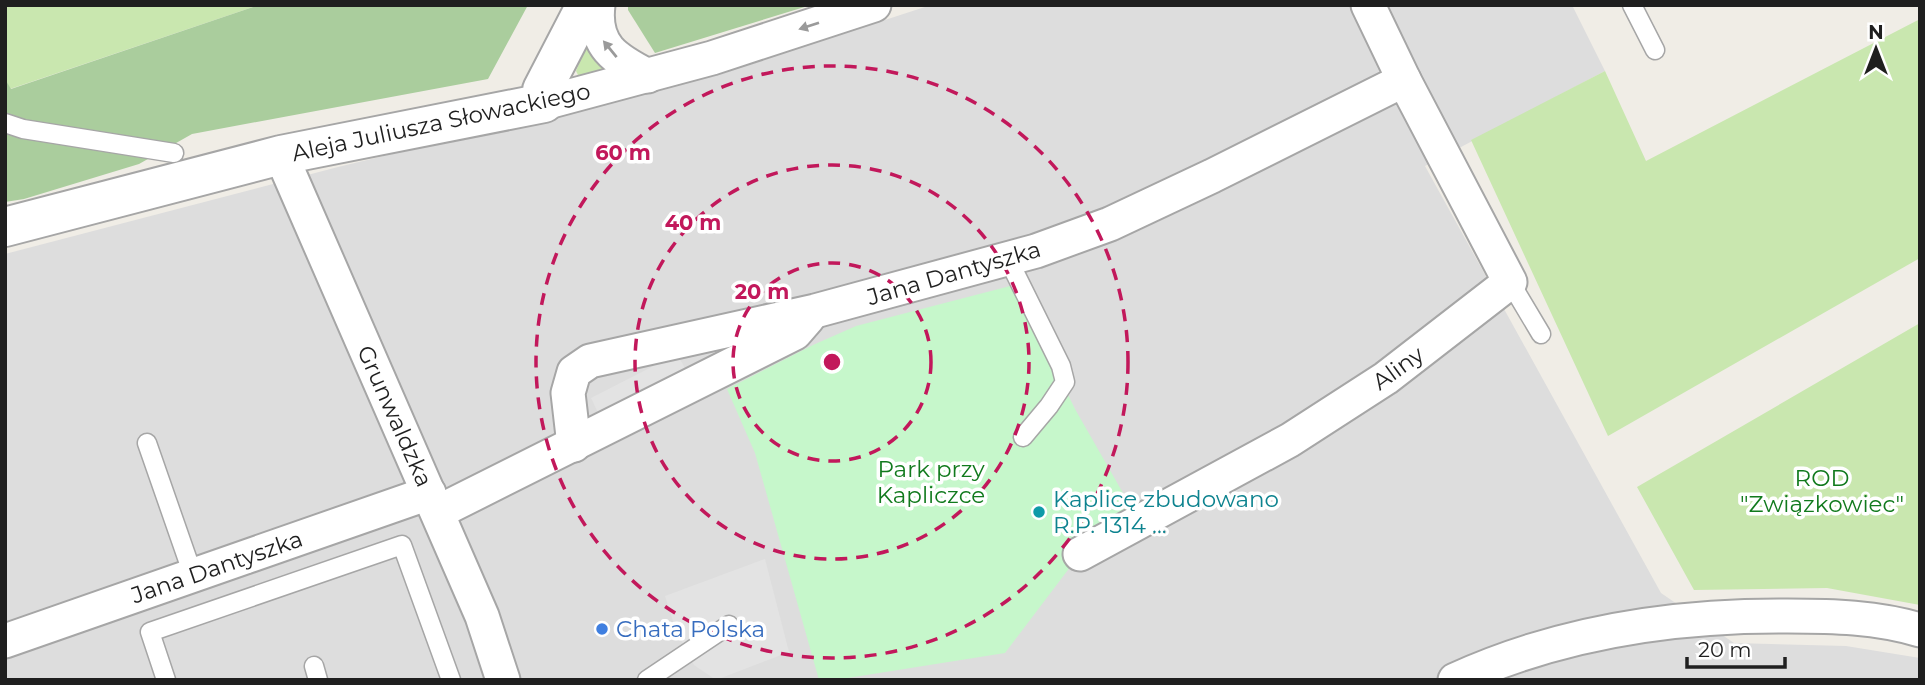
<svg xmlns="http://www.w3.org/2000/svg" width="1925" height="685" font-family="Montserrat,sans-serif">
	<rect width="100%" height="100%" fill="#f0ede6"/>
	<!-- residential -->
	<polygon fill="#ddd" points="931,5 1572,5 1605,71 1425,166 1661,593 1734,643 1846,646 1920,658 1920,680 5,680 5,254 338,167 632,96 762,60"/>
	<!-- grass -->
	<g fill="#c9e7af">
		<polygon points="5,5 259,5 10,89 5,79"/>
		<polygon points="1920,19 1920,258 1608,436 1471,140 1605,71 1646,161"/>
		<polygon points="587,44 611,71 579,77 576,71"/>
		<polygon points="1920,323 1920,605 1827,588 1694,590 1637,487"/>
	</g>
	<!-- forest -->
	<g fill="#aacd9d">
		<polygon points="259,5 528,5 488,79 192,134 139,164 24,199 5,202 5,79 11,89"/>
		<polygon points="628,5 811,5 655,53 628,10"/>
	</g>
	<!-- park -->
	<polygon fill="#c6f7cb" points="1014,285 1075,409 1135,514 1080,554 1005,653 835,680 819,680 755,453 727,389 813,345 856,326"/>
	<!-- parking -->
	<g fill="#e3e3e3">
		<polygon points="677,354 694,384 606,429 591,398"/>
		<polygon points="765,559 789,652 716,680 694,665 675,628 665,596"/>
	</g>
	<g fill="none" stroke-linecap="round" stroke-linejoin="round">
		<!-- service casing -->
		<g stroke="#a6a6a6" stroke-width="21">
			<g id="service">
				<polyline points="1632,5 1655,50"/>
				<polyline points="5,123 23,129 174,153"/>
				<polyline points="1008,259 1061,366 1065,382 1049,406 1023,437"/>
				<polyline points="1510,282 1541,334"/>
				<polyline points="147,443 193,575"/>
				<polyline points="314,666 318,680"/>
				<polyline points="166,680 150,632 402,545 451,680"/>
				<polyline points="647,680 729,625"/>
			</g>
		</g>
		<!-- minor casing -->
		<g stroke="#a6a6a6" stroke-width="37">
			<g id="minor">
				<path d="M598,5C593,46 615,59 648,76"/>
				<polyline points="544,103 712,58 874,5"/>
				<polyline points="281,155 482,616 503,680"/>
				<polyline points="574,445 568,393 574,372 590,361 815,311 1036,251 1110,224 1212,176 1404,80 1368,5"/>
				<polyline points="438,512 795,333 808,318"/>
				<polyline points="1080,554 1290,440 1386,378 1510,282 1404,80"/>
				<polyline points="5,641 429,493"/>
				<path d="M1455,680C1560,632 1673,615 1788,616C1832,616 1877,617 1920,630"/>
			</g>
		</g>
		<!-- tertiary casing -->
		<g stroke="#a6a6a6" stroke-width="42">
			<polyline id="tertiary" points="5,227 281,155 544,103 542,90 586,5"/>
		</g>
		<!-- service -->
		<use href="#service" stroke="#fff" stroke-width="18"/>
		<!-- minor -->
		<use href="#minor" stroke="#fff" stroke-width="33"/>
		<!-- tertiary -->
		<use href="#tertiary" stroke="#fff" stroke-width="38"/>
	</g>
	<!-- one-way arrows -->
	<defs><path id="oneway-solid" d="M-6-.8H1V-3.2L6.5 0L1 3.2V.8H-6Z" transform="scale(1.75)"/></defs>
	<g fill="#9a9a9a">
		<use href="#oneway-solid" transform="translate(809 26) rotate(162)"/>
		<use href="#oneway-solid" transform="translate(610 49) rotate(-129)"/>
	</g>
	<!-- distance rings -->
	<g fill="none" stroke="#c2185b" stroke-width="3.5" stroke-dasharray="12 9">
		<circle cx="832" cy="362" r="99"/>
		<circle cx="832" cy="362" r="197"/>
		<circle cx="832" cy="362" r="296"/>
	</g>
	<!-- markers -->
	<circle fill="#0f9aa8" stroke="#fff" stroke-width="2.5" cx="1039" cy="512" r="7"/>
	<circle fill="#3f7fe0" stroke="#fff" stroke-width="2.5" cx="602" cy="629" r="7"/>
	<g text-anchor="middle" dominant-baseline="central" stroke-width="7" stroke-linejoin="round" paint-order="stroke">
		<!-- street labels -->
		<g font-size="23" fill="#1f1f1f" stroke="#fff">
			<text transform="translate(441 122) rotate(-12)">Aleja Juliusza Słowackiego</text>
			<text transform="translate(954 273) rotate(-16)">Jana Dantyszka</text>
			<text transform="translate(1398 368) rotate(-36)">Aliny</text>
			<text transform="translate(395 416) rotate(66)">Grunwaldzka</text>
			<text transform="translate(217 567) rotate(-19)">Jana Dantyszka</text>
		</g>
		<!-- park labels -->
		<g font-size="23" fill="#117a1d" stroke="#fff">
			<text x="931" y="469">Park przy<tspan x="931" dy="26">Kapliczce</tspan></text>
			<text x="1822" y="478">ROD<tspan x="1822" dy="26">"Związkowiec"</tspan></text>
		</g>
		<!-- culture labels -->
		<g font-size="23" fill="#0d838f" stroke="#fff" text-anchor="start">
			<text x="1053" y="499">Kaplicę zbudowano<tspan x="1053" dy="26">R.P. 1314 ...</tspan></text>
		</g>
		<!-- shop labels -->
		<g font-size="23" fill="#366cbe" stroke="#fff" text-anchor="start">
			<text x="616" y="629">Chata Polska</text>
		</g>
	</g>
	<circle cx="832" cy="362" r="10" fill="#c2185b" stroke="#fff" stroke-width="3.5"/>
	<g font-size="21" text-anchor="middle" font-weight="bold" fill="#c2185b" stroke="#fff" stroke-width="7" stroke-linejoin="round" paint-order="stroke">
		<text x="623" y="160">60 m</text>
		<text x="693" y="230">40 m</text>
		<text x="762" y="299">20 m</text>
	</g>
	<!-- border -->
	<rect width="1925" height="685" fill="none" stroke="#1f1f1f" stroke-width="14"/>
	<!-- north arrow -->
	<g transform="translate(1876 49)" stroke="#ffffff" stroke-width="5" paint-order="stroke">
	<path d="M0-5L12 26L0 18L-12 26Z" fill="#1f1f1f"/>
	<text y="-10" font-size="19" font-weight="bold" text-anchor="middle" fill="#1f1f1f">N</text>
	</g>
	<!-- scale -->
	<path d="M1687 657v10h98v-10" fill="none" stroke="#1f1f1f" stroke-width="3.5"/>
	<text x="1698" y="657" font-size="21" fill="#1f1f1f" stroke="#ffffff" stroke-width="5" paint-order="stroke">20 m</text>
</svg>
